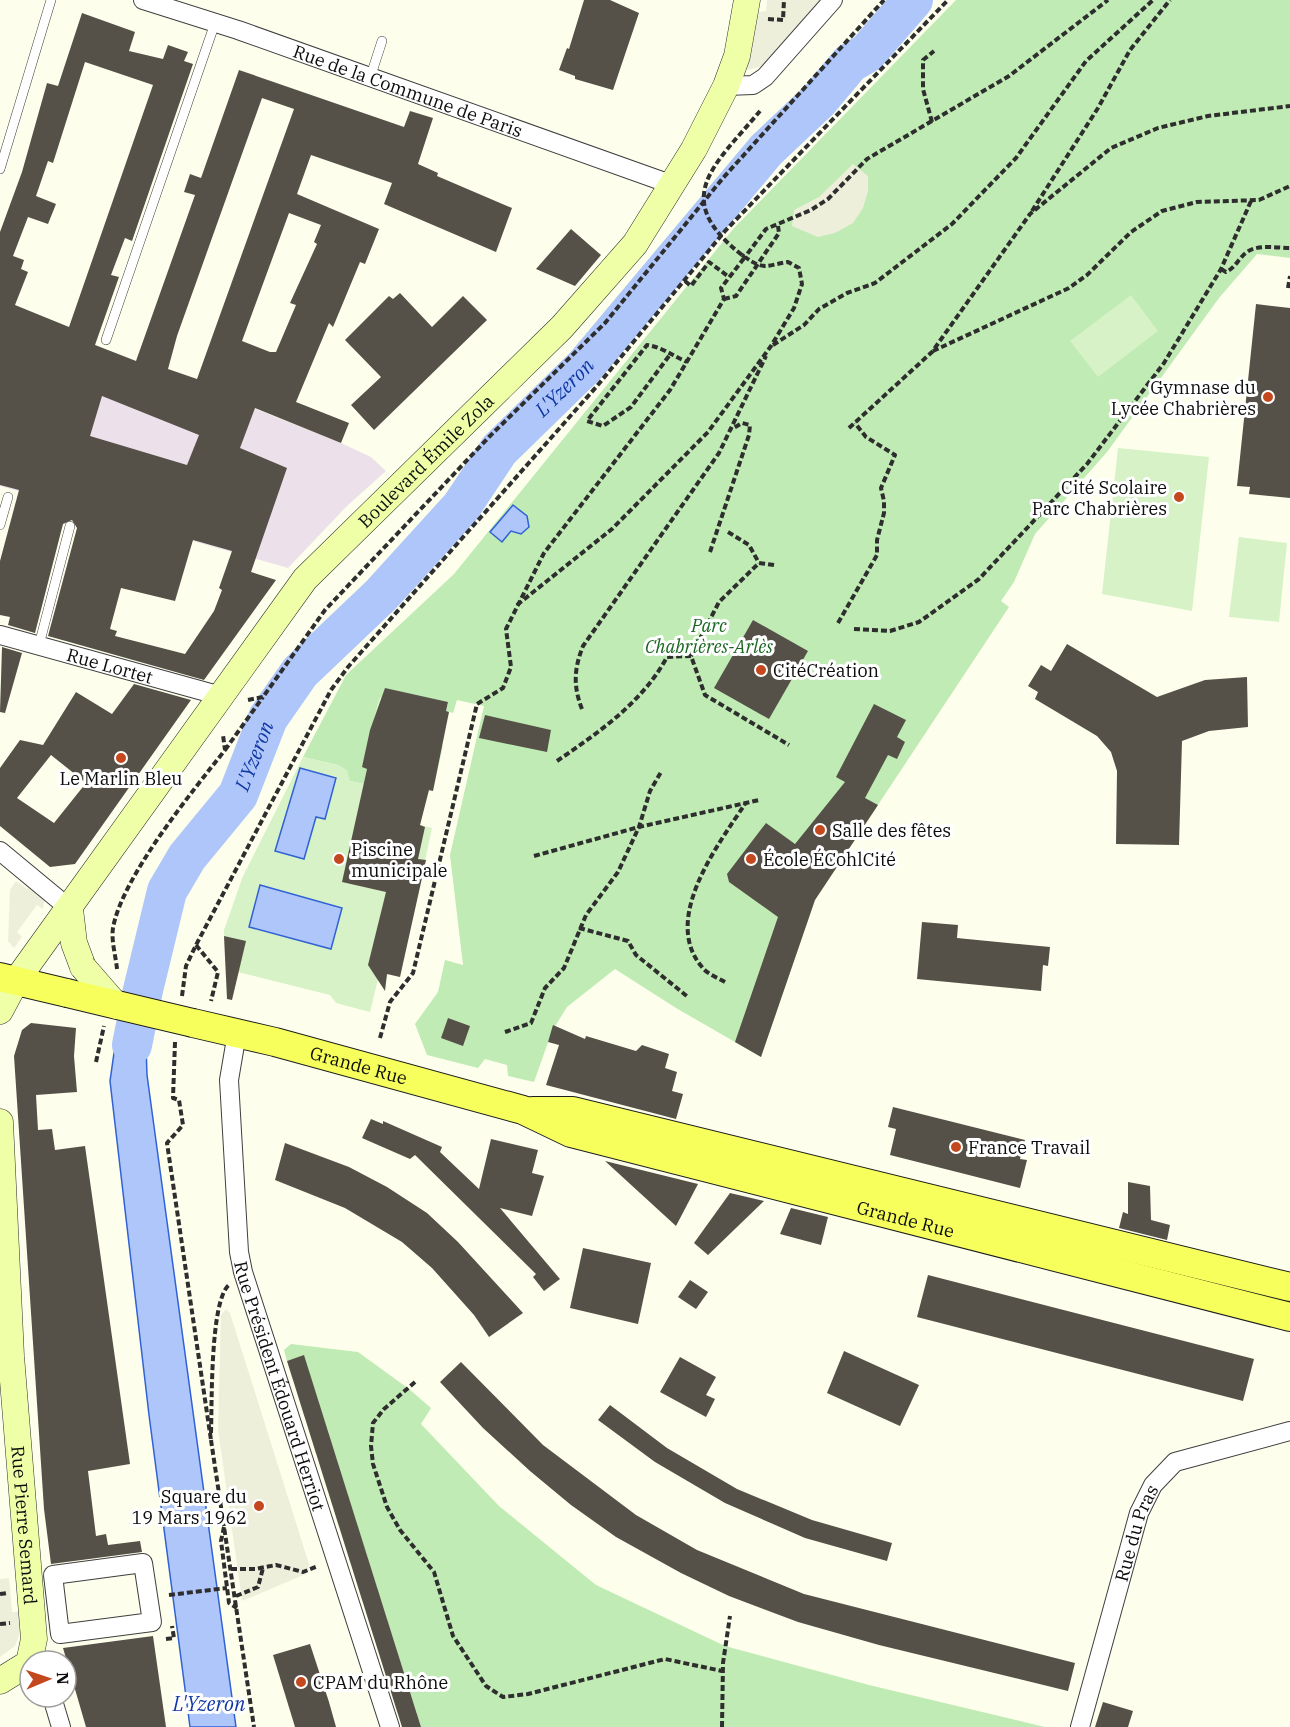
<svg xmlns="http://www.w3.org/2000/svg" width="1290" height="1727" font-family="'IBM Plex Serif',serif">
	<rect width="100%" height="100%" fill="#fdffec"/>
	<!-- industrial -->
	<polygon fill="#ece0ea" points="0,307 341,443 371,457 386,471 347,506 288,568 0,486"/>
	<!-- green -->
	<g fill="#c0ebb4">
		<polygon points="956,0 1290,0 1290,258 1257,254 1219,298 1107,452 1035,534 1014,582 1001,601 1009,607 815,900 761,1057 676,1008 615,969 567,1007 552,1031 534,1082 508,1076 507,1065 485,1059 478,1068 427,1055 415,1024 438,992 445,960 463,965 450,855 484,706 457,700 453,713 446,711 448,703 367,769 364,784 350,781 338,765 303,757 346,675 454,574 734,228"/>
		<polygon points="291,1344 358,1352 409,1389 431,1408 421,1424 499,1506 596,1585 725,1646 869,1685 1045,1727 421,1727 304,1356 287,1361 284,1350"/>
	</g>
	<!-- pitch -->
	<g fill="#d6f2c6">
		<polygon points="1131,295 1158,331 1098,377 1070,341"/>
		<polygon points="1118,448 1209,457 1192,611 1102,594"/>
		<polygon points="1239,537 1287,543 1279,622 1229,617"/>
		<polygon points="385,688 448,702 446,711 449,712 439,745 443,746 433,791 428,791 420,825 432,828 400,977 388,974 386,980 378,979 370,1012 336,1003 330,995 226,969 224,930 243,876 303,757 338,765 347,770 350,781 364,784 367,769 362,767 370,730 374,730 373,722 379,697 382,698"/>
	</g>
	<!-- plaza -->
	<g fill="#eeefdb">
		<polygon points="767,0 825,0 768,65 747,70 759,12 766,11"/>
		<polygon points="853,164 868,176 868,191 863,208 853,223 835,233 818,237 792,226 794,210 819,197"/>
		<polygon points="16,881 27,889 31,885 44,897 44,903 43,909 37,905 17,932 22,937 14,948 8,941 10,890"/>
		<polygon points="226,1309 230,1313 309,1564 308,1573 242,1601 218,1429 221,1315"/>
		<polygon points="9,1578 12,1612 19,1612 20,1633 15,1646 0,1657 0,1579"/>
	</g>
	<!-- water -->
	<g fill="#aec6f9" stroke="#3162d4" stroke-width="1.5">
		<polygon points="513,505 527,516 529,527 521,534 511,531 502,542 490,532"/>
		<polygon points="300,768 336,778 325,819 316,817 304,859 275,851"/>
		<polygon points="260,885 342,908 331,949 249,927"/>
		<polygon points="132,987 152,992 146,1045 147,1075 236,1727 190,1727 149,1415 110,1081 115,1046"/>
	</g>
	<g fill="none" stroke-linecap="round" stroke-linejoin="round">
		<!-- river -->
		<path stroke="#aec6f9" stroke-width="40" id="s1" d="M132,1045L143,990L167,891L187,857L238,795L268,718L300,672L381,595L461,507L499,450L585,366L766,150L819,100L850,63L867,53L913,0"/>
	</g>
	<!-- building -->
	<g fill="#565148" fill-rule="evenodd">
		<polygon points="584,0 610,0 639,13 613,90 575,79 575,76 559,70 567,48 569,49"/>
		<path d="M82,13L135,32L129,51L163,59L168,45L188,52L184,61L193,64L132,241L125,238L111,275L119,277L95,345L136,361L195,195L184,192L190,174L201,178L239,70L404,127L410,111L433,118L418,164L438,173L437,176L512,208L496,252L384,204L392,183L311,155L297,194L379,229L365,264L360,262L333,327L329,323L296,402L349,423L341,443L255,408L240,448L287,468L251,572L276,580L204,680L48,636L77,528L72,520L63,524L35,633L8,625L10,617L0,615V561L19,490L0,485V232L22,172L47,83L58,86ZM85,62L153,85L69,327L15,305L28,272L21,269L24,260L13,256L28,217L48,224L56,204L36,196L48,161L53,163ZM262,98L294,109L197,379L168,369L177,336ZM289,213L321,225L314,242L317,244L290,303L296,305L276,352H270L242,341ZM102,396L199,435L187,465L90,436ZM193,540L232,551L219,588L222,590L214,611L185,654L115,636L117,631L110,629L121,588L175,601Z"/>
		<polygon points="571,229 601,255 575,286 536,269"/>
		<polygon points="400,293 432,327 463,296 487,320 374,430 351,405 381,377 345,340 389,296 393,299"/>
		<polygon points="1256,304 1290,308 1290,498 1249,494 1250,487 1237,486"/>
		<polygon points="753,620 808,651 769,719 714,688"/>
		<polygon points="1067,644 1157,697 1205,680 1247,677 1248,727 1209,731 1182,741 1179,845 1116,844 1117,771 1111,752 1097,736 1035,699 1038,692 1028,686 1041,665 1051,671"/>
		<polygon points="2,647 22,653 5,713 0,712"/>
		<path d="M134,684L191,700L75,864L50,867L0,826V768L20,740L43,745L76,692L112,714ZM51,755L86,783L54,823L17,798Z"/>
		<polygon points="385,688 448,702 446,711 449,712 433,791 429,790 420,825 425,827 418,859 426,860 400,977 387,974 385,991 368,965 386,892 342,882 367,769 362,767 370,730"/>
		<polygon points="874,704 906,720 897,737 905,742 897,759 888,755 865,798 878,805 815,900 761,1057 735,1042 778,917 729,882 727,874 766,823 795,844 845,782 836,777"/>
		<polygon points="485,715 551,730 547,752 479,738"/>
		<polygon points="922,922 958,925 957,938 1050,947 1048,966 1043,965 1041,991 917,979"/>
		<polygon points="224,936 246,941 232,1000 227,999"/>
		<polygon points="448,1018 470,1026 463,1046 441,1038"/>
		<polygon points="31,1023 76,1028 74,1056 77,1092 36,1095 38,1130 52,1129 55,1150 85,1146 130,1464 88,1471 96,1536 106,1534 108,1545 140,1541 142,1552 51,1564 44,1509 14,1056 22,1030"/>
		<polygon points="553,1025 585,1039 586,1036 636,1051 642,1045 669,1054 665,1068 677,1072 672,1091 683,1094 676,1119 546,1085 559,1045 548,1042"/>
		<polygon points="893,1107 1025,1140 1020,1159 1027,1160 1020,1188 890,1155 896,1129 888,1127"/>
		<polygon points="371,1119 383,1124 383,1121 442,1147 440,1152 479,1189 491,1139 538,1150 532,1173 544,1176 532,1216 500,1208 560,1279 544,1291 533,1277 536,1274 415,1155 410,1159 362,1138"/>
		<polygon points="285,1143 349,1167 387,1187 427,1213 458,1242 523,1313 489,1337 474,1315 432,1268 402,1242 345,1208 275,1180"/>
		<polygon points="605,1161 698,1184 676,1226"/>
		<polygon points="1128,1182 1150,1186 1151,1220 1170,1225 1167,1240 1119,1228 1123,1212 1128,1214"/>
		<polygon points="730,1193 764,1201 708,1255 694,1243"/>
		<polygon points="791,1208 828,1217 821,1245 780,1234"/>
		<polygon points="583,1248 651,1263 638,1324 570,1308"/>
		<polygon points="928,1275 1254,1359 1243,1401 917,1317"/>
		<polygon points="690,1280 708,1292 696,1309 678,1297"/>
		<polygon points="844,1351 919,1385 900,1426 827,1393"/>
		<polygon points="304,1355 421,1727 402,1727 287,1361"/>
		<polygon points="680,1357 716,1377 706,1395 715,1399 706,1417 660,1392"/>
		<polygon points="461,1362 543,1445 636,1515 697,1550 804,1594 1075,1663 1068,1691 879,1645 798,1622 729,1596 681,1573 616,1537 571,1505 530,1471 483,1428 440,1382"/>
		<polygon points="610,1405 667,1448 737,1489 812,1520 892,1543 887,1561 805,1538 725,1503 655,1462 598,1420"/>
		<polygon points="153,1636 166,1727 86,1727 63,1648"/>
		<polygon points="310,1644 329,1702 336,1727 295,1727 273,1655"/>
		<polygon points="1103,1702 1133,1711 1128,1727 1095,1727"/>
	</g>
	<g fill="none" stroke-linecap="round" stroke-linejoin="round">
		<!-- lane casing -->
		<g stroke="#3f3f3f" stroke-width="10">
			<g id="lane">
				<polyline points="370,78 382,41"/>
				<polyline points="0,169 51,0"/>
				<polyline points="106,340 215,23"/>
				<polyline points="0,525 8,497"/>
				<polyline points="39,645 70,526"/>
			</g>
		</g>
		<!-- street casing -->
		<g stroke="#3f3f3f" stroke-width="20">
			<g id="street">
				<path id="s2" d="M143,0L238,30L673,185"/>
				<polyline points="726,86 753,85 765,77 833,0"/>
				<path id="s3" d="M0,635L221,696"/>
				<polyline points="0,851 70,909"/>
				<path id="s4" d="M237,1033L229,1080L239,1252L243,1272L390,1727"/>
				<polygon points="143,1563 152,1622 60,1634 53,1575"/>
				<polyline points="52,1697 61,1727"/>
				<path id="s5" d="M1080,1727L1139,1513L1153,1485L1175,1462L1290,1431"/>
			</g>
		</g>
		<!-- secondary casing -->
		<g stroke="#2e2e2e" stroke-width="27">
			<g id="secondary">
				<polyline points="70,909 74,943 83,967"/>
				<path id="s6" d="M0,1011L16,981L305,579L562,327L635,244L694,149L726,86L737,56L747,0"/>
				<path id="s7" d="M0,1122L11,1356L34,1639L29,1663L0,1681"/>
			</g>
		</g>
		<!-- primary casing -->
		<g stroke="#1d1d1d" stroke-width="30">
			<g id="primary">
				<polyline points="0,977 67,993"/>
				<path id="s8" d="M193,1023L275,1042L523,1110L571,1133L1290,1317"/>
				<polyline points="533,1111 573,1111 1290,1287"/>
			</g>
		</g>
		<!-- path -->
		<g stroke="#2e2e2e" stroke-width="4" stroke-dasharray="6 3" stroke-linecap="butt">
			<polyline points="768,19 783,20 784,0"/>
			<polyline points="932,122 923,89 923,60 934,51"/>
			<polyline points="1032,211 1098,108 1130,50 1170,0"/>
			<path d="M1221,269L1226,272C1236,267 1238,259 1247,252C1258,244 1277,248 1290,248"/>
			<polyline points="685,281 691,286 709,262 729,277"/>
			<polyline points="1288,288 1290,276"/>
			<polyline points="724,299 736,296 779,233 778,226"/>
			<polyline points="773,345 804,325 819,309 847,293 875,283 952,224 1016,158 1086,61 1153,0"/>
			<polyline points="933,351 1069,288 1087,275 1131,232 1162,211 1197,202 1259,200 1290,186"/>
			<path d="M669,356L631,407L603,426L587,421L647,345C662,347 673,356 687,362"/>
			<polyline points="849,428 932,352 1030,214 1111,148 1158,128 1208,116 1290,106"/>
			<polyline points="728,532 749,545 759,563"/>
			<polyline points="710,552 749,435 750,425 742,423 732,429"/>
			<polyline points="774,565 759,563 719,602 691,656 705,695 789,745"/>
			<path d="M517,605L612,529L708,432L771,346L794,308L802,284L799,268L788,262C767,265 764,271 745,257L766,229L811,210L828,199L867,159L1009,76L1108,0"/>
			<polyline points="838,623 877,555 877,540 884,513 884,501 881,488 895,455 866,437 855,423"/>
			<polyline points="854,629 890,631 919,622 979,579 1028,527 1087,464 1164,363 1221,269 1251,201"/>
			<polyline points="248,700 263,697 325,610 489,437 605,323 723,178 884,0"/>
			<path d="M582,709C573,686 574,669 583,646L719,453L766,356"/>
			<polyline points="225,750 263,697"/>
			<path d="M557,761C598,733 643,702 667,657L691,656"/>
			<polyline points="534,856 639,827 759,800"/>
			<polyline points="579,928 628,941 636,955 688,997"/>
			<polyline points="196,945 218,972 211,1001"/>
			<path d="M117,969C116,957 111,941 113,928C122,877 192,792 225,750L223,735"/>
			<path d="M725,982C718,978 707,974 702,967C661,919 718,845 745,804"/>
			<polyline points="182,996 186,966 196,945 331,690 348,667 597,386 725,231 948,0"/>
			<polyline points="505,1032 531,1023 545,988 564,968 586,915 618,872 639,827 650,791 661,772"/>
			<polyline points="380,1038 390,1002 413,973 477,704 503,688 511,667 506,629 544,553 670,390 724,299 721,288 745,257 742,255"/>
			<polyline points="175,1042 173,1098 179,1100 183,1125 167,1143 211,1440"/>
			<polyline points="96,1062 104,1026"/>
			<polyline points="415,1382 384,1409 373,1423 371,1446 373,1464 387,1507 400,1530 434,1572 453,1636 486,1686 503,1697 528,1694 665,1659 722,1671"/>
			<path d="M211,1433C212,1405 210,1300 229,1285"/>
			<polyline points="211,1440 254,1727"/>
			<polyline points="224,1527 221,1541 229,1603 237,1608"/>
			<polyline points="231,1569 255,1569 276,1565 303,1572 318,1566"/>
			<polyline points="0,1594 7,1593"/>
			<polyline points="169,1595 227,1588"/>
			<polyline points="236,1596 258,1587 263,1568"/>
			<polyline points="0,1624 10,1623"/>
			<polyline points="166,1639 174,1638 172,1626"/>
			<polyline points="722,1727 723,1663 730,1616"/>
		</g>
		<!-- lane -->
		<use href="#lane" stroke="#fff" stroke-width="9"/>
		<!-- street -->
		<use href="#street" stroke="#fff" stroke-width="18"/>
		<!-- secondary -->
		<use href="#secondary" stroke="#eeffa7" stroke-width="26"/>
		<!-- primary -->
		<use href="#primary" stroke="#f6ff5c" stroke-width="28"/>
		<!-- secondary-bridge casing -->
		<g stroke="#2e2e2e" stroke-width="27" stroke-linecap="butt">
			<polyline id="secondary-bridge" points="83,967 117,1006"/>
		</g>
		<!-- primary-bridge casing -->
		<g stroke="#1d1d1d" stroke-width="30" stroke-linecap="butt">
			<polyline id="primary-bridge" points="67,993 193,1023"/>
		</g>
		<!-- path-bridge -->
		<path stroke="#2e2e2e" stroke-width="4" stroke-dasharray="6 3" stroke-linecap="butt" d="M742,255C669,198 715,165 760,111"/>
		<!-- secondary-bridge -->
		<use href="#secondary-bridge" stroke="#eeffa7" stroke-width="26"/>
		<!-- primary-bridge -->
		<use href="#primary-bridge" stroke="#f6ff5c" stroke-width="28"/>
	</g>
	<!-- markers -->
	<g fill="#c3481e" stroke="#fff" stroke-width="2">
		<circle cx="1268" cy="397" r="6"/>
		<circle cx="1179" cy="497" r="6"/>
		<circle cx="761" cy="670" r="6"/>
		<circle cx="121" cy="758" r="6"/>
		<circle cx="820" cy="830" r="6"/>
		<circle cx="339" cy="859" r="6"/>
		<circle cx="751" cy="859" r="6"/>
		<circle cx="956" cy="1147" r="6"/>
		<circle cx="259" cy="1506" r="6"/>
		<circle cx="301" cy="1682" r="6"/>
	</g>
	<g text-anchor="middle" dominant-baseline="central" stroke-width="6" stroke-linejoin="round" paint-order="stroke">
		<!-- street labels -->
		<g font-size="18" fill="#0c0c0c" stroke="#fff">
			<text stroke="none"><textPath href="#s2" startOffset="280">Rue de la Commune de Paris</textPath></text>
			<text stroke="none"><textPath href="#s6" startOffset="698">Boulevard Émile Zola</textPath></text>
			<text stroke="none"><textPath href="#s3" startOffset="114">Rue Lortet</textPath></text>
			<text stroke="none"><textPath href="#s8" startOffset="171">Grande Rue</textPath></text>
			<text stroke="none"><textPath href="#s8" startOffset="740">Grande Rue</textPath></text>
			<text stroke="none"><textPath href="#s4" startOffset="360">Rue Président Édouard Herriot</textPath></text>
			<text stroke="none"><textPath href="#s7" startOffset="404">Rue Pierre Semard</textPath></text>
			<text stroke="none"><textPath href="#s5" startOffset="202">Rue du Pras</textPath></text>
		</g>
		<!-- poi labels -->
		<g font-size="18" fill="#0c0c0c" stroke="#fff" text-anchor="start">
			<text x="1256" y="387" text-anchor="end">Gymnase du<tspan x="1256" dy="21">Lycée Chabrières</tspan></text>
			<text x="1167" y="487" text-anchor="end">Cité Scolaire<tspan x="1167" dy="21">Parc Chabrières</tspan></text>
			<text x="773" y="670">CitéCréation</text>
			<text x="121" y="778" text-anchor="middle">Le Marlin Bleu</text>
			<text x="832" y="830">Salle des fêtes</text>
			<text x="351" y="849">Piscine<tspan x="351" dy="21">municipale</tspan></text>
			<text x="763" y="859">École ÉCohlCité</text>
			<text x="968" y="1147">France Travail</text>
			<text x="247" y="1496" text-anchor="end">Square du<tspan x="247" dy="21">19 Mars 1962</tspan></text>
			<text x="313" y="1682">CPAM du Rhône</text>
		</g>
		<!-- park labels -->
		<g font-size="18" font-style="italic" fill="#1a6721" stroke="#fff">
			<text x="709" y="625">Parc<tspan x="709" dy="21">Chabrières-Arlès</tspan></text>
		</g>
		<!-- water labels -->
		<g font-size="20" font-style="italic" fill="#1037a4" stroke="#fff">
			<text stroke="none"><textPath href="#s1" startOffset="806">L'Yzeron</textPath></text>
			<text stroke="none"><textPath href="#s1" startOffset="320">L'Yzeron</textPath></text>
			<text x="209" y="1703">L'Yzeron</text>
		</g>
	</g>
	<!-- north arrow -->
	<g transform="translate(48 1679) rotate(88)"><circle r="28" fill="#ffffff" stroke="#9e9e9e" stroke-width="1.5"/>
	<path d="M0-4.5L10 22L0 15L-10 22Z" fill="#c3481e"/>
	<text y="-9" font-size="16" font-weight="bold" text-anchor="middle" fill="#0c0c0c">N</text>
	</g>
</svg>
